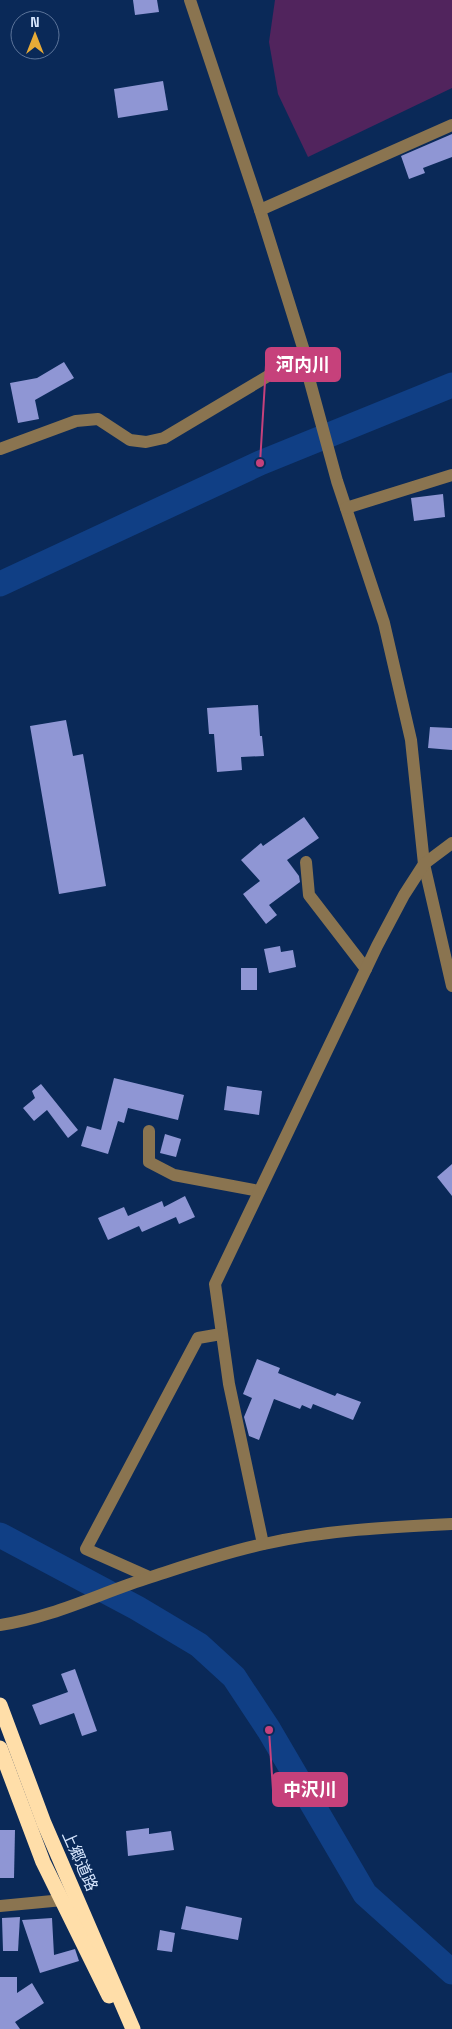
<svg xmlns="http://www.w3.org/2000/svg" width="452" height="2029" font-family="'Space Grotesk','Noto Sans JP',sans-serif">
	<rect width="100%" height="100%" fill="#0a2958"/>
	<!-- green -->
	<polygon fill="#51245d" points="275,0 452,0 452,88 308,157 278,94 269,42"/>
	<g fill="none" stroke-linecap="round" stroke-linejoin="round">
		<!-- river -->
		<g stroke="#103f85" stroke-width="25">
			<polyline points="0,584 260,463 452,385"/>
			<polyline points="0,1535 137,1608 199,1645 234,1677 269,1730 365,1894 452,1972"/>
		</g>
	</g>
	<!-- building -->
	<g fill="#8f96d4">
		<polygon points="133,0 157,0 159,12 135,15"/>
		<polygon points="163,81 168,110 118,118 114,89"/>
		<polygon points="452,134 452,157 423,168 425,173 409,179 401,156"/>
		<polygon points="64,362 74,378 35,400 39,419 18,423 10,383 37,378"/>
		<polygon points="443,494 445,517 414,521 411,498"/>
		<polygon points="258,705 260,736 262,736 264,756 241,757 242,770 217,772 214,734 209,734 207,708"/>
		<polygon points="66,720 73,756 83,754 106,886 59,894 30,726"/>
		<polygon points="430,727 452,728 452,750 428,748"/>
		<polygon points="304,817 319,838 287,860 299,876 300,882 269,905 277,915 266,924 243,894 260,881 241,860 261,843 263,846"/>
		<polygon points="280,946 281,952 293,950 296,967 269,973 264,949"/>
		<rect x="241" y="968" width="16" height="22"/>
		<polygon points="114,1078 184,1095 178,1120 128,1108 124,1123 118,1121 108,1154 81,1146 87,1126 101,1130"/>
		<polygon points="41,1084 78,1130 68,1138 47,1110 34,1121 23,1108 35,1098 32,1091"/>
		<polygon points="227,1086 262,1091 259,1115 224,1110"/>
		<polygon points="165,1134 181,1139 176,1157 160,1153"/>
		<polygon points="452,1164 452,1196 437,1177"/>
		<polygon points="185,1196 195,1217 179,1224 176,1217 142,1232 139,1226 108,1240 98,1218 124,1207 128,1216 162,1201 164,1207"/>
		<polygon points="257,1359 280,1368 278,1373 335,1396 337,1393 361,1402 353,1420 313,1404 311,1409 302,1405 300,1409 274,1399 259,1440 249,1436 244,1417 252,1398 243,1394"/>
		<polygon points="75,1669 97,1731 82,1736 74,1713 40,1725 32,1705 68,1692 61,1674"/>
		<polygon points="149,1828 149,1834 171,1831 174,1850 128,1856 126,1831"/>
		<polygon points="0,1830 15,1830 14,1878 0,1878"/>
		<polygon points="186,1906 242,1918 238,1940 181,1929"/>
		<polygon points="20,1917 18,1951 3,1951 2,1918"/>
		<polygon points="52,1918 54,1955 75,1949 79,1961 40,1973 22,1920"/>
		<polygon points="160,1930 175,1933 172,1952 157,1950"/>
		<polygon points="0,1977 17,1977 17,1993 32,1983 44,2003 15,2022 20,2029 0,2029"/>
	</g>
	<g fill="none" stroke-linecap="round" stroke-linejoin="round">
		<!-- minor -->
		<g stroke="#8a7450" stroke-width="12">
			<polyline points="190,0 260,210 305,354 307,371 337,481 384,623 411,740 424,864 452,986"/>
			<polyline points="260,210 452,125"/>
			<polyline points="0,449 76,421 98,419 130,440 146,442 164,438 305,354"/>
			<polyline points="346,508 452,475"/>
			<polyline points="306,862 309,895 366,969"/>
			<polyline points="149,1131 149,1162 174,1175 259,1191"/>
			<polyline points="263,1544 229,1384 215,1284 377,946 404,895 424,864 452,843"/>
			<polyline points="149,1577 86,1549 198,1338 221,1334"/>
			<path d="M0,1625C54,1617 100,1593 151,1577C188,1565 226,1552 264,1544C326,1530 389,1527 452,1524"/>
			<polyline points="0,1906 63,1900"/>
		</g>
		<!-- highway -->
		<g stroke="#ffdea9" stroke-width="15">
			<polyline points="0,1705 44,1823 133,2029"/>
			<polyline points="0,1748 43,1862 109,1996"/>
		</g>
	</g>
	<g text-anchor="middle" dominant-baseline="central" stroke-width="5" stroke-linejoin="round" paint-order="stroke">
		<!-- street labels -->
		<g font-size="16" fill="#d6e5fd" stroke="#0a2958">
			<text transform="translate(80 1861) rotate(66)">上郷道路</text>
		</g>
	</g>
	<!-- callouts -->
	<path fill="none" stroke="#c6417b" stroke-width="2" d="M260 463L266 365M269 1730L273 1790"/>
	<g fill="#c6417b" stroke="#0a2958" stroke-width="2">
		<circle cx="260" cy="463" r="5"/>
		<circle cx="269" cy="1730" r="5"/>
	</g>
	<g fill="#c6417b" stroke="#c6417b" stroke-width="2">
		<rect x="266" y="348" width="74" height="33" rx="5"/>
		<rect x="273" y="1773" width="74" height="33" rx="5"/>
	</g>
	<g font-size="18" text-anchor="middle" font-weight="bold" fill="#fff">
		<text x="303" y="371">河内川</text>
		<text x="310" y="1796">中沢川</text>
	</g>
	<!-- north arrow -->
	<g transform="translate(35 35)"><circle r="24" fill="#0a2958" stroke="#5c749a"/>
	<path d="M0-4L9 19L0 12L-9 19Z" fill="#e8ab37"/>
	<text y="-8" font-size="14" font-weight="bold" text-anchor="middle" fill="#d6e5fd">N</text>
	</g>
</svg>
